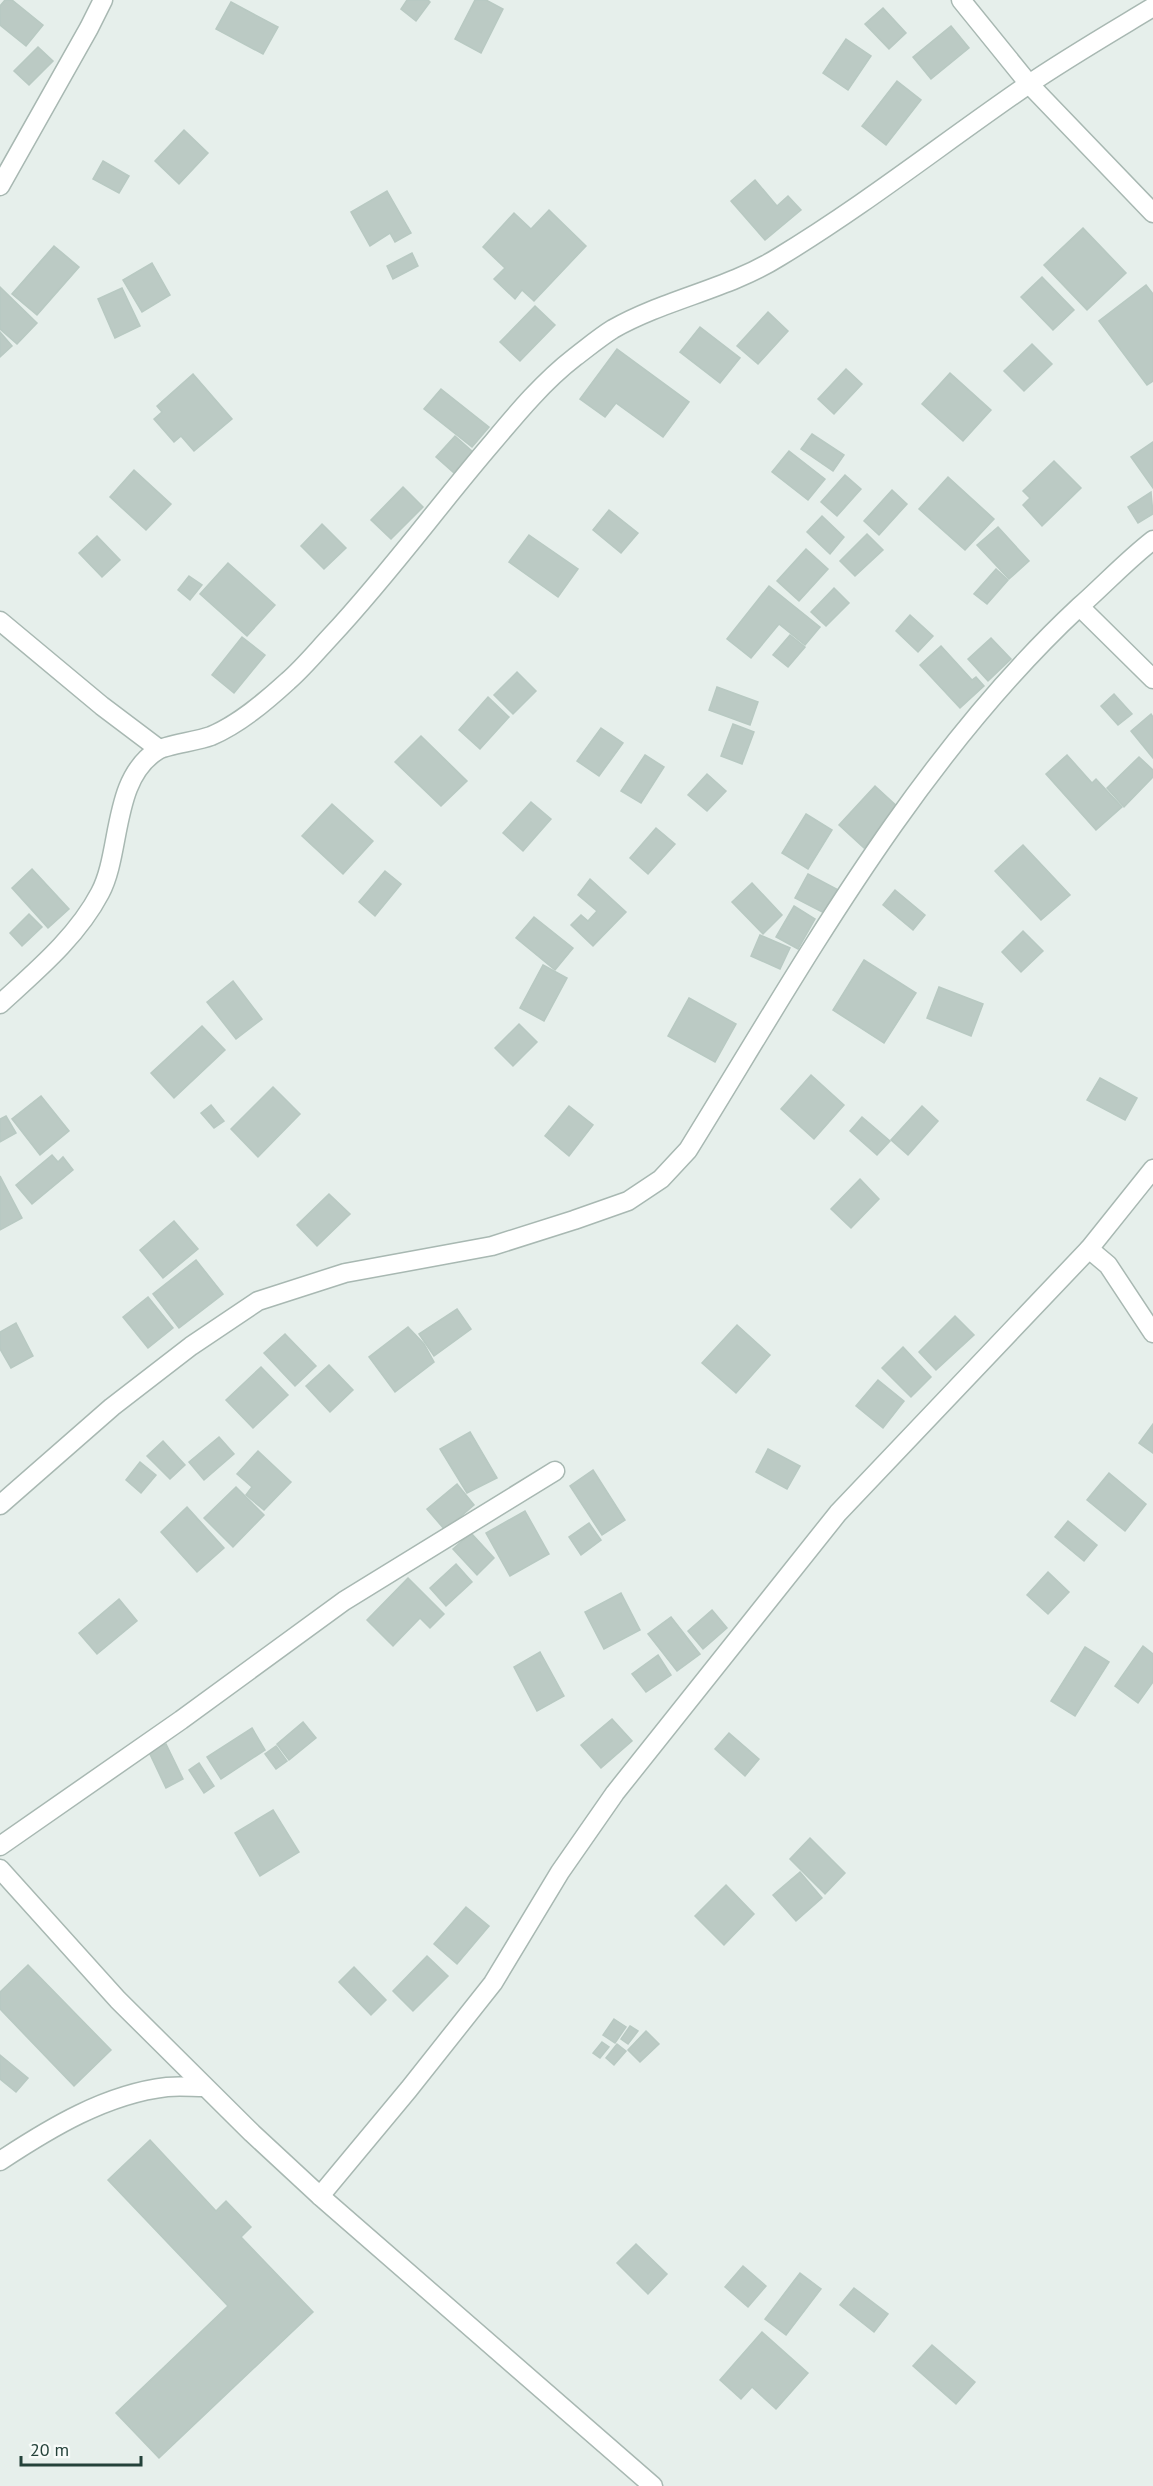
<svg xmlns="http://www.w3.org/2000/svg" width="1153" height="2486" font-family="'PT Sans',sans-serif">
	<rect width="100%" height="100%" fill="#e6efeb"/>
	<!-- building -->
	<g fill="#bbcac4" stroke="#b8c9c2" stroke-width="1.5">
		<polygon points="5,0 12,0 43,25 26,46 0,25 0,6"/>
		<polygon points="407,0 428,0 430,2 416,21 401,9"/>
		<polygon points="475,0 486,0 503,9 481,53 455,39"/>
		<polygon points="231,2 278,27 263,54 216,29"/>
		<polygon points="883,8 906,33 889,49 865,24"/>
		<polygon points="951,26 969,48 931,79 913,57"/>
		<polygon points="846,39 871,56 848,90 823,73"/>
		<polygon points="38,47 53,61 29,85 14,71"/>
		<polygon points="897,81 921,100 886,145 862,126"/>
		<polygon points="184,130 208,153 179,184 155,161"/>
		<polygon points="103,161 129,176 119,193 93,179"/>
		<polygon points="755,180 777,206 788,196 801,210 765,240 731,201"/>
		<polygon points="387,191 411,233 395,242 390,233 370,246 351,212"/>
		<polygon points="549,210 586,246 534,301 522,290 515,299 494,279 505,268 483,247 514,213 531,229"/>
		<polygon points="1083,228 1126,273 1087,310 1044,265"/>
		<polygon points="54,246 79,267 37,315 12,294"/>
		<polygon points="412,253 418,266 393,279 387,266"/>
		<polygon points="152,263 170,295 142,312 123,280"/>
		<polygon points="1042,277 1074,310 1053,330 1021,297"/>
		<polygon points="1146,285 1153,294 1153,381 1147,385 1099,321"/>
		<polygon points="0,287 37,323 17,344 0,329"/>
		<polygon points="122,288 140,326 115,338 98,299"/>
		<polygon points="535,306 555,325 520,361 500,342"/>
		<polygon points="768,312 788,331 758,364 737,346"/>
		<polygon points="700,327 740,358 720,383 680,352"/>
		<polygon points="0,332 12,346 0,357"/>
		<polygon points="1032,344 1052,364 1024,391 1004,371"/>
		<polygon points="617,349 689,402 663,437 616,403 605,417 580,399"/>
		<polygon points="846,369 862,384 834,414 818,399"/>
		<polygon points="950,373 991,410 963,441 922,404"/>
		<polygon points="193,374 232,419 194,451 181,436 174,442 154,419 162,412 157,406"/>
		<polygon points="441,389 489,427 472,447 424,409"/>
		<polygon points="812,434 844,455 833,471 801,449"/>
		<polygon points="455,436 473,452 454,473 436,457"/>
		<polygon points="1153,442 1153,488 1131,457"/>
		<polygon points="789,451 825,479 808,500 772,472"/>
		<polygon points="1054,461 1081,488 1042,526 1023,505 1030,498 1023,491"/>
		<polygon points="134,470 171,504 146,530 110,497"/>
		<polygon points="845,475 861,489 837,516 821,502"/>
		<polygon points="948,477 994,519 965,550 919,509"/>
		<polygon points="403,487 423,507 391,539 371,520"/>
		<polygon points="892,490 907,504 879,535 864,521"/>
		<polygon points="1151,492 1153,514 1138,523 1128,507"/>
		<polygon points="609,510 638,533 621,553 593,530"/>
		<polygon points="822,516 844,537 830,554 807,532"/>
		<polygon points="322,524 346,548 324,569 301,546"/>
		<polygon points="998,527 1029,561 1009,579 977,545"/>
		<polygon points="867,534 883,550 855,576 840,561"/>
		<polygon points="529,535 578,569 558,597 509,562"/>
		<polygon points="97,536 120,560 102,577 79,553"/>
		<polygon points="806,549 828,569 799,601 777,581"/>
		<polygon points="228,563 275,605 247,636 200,594"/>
		<polygon points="996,569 1008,580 987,604 974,594"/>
		<polygon points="189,576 202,585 190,600 178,590"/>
		<polygon points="769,586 820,627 805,645 779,624 751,658 727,639"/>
		<polygon points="834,588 849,603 826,626 811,612"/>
		<polygon points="910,615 933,636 918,652 896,631"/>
		<polygon points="790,635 805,647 788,667 773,655"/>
		<polygon points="242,637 265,655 234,693 212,675"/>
		<polygon points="991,638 1011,659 988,681 968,659"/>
		<polygon points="941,646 972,680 976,677 984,686 960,708 920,665"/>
		<polygon points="517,672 536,691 513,714 494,695"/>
		<polygon points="717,687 758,702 750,725 709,710"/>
		<polygon points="1114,694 1132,714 1118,725 1101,706"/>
		<polygon points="488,697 509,717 480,749 459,730"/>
		<polygon points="1151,714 1153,717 1153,758 1131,731"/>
		<polygon points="733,724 754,732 742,764 721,756"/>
		<polygon points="601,728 623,743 599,776 577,761"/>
		<polygon points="421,736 467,781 441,806 395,762"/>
		<polygon points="645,755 664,767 641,803 621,791"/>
		<polygon points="1067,755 1092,783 1096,779 1122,807 1096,830 1046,774"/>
		<polygon points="1139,757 1153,770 1153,777 1124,807 1107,788"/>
		<polygon points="707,774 726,791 707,811 688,795"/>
		<polygon points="875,786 900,809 864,848 839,825"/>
		<polygon points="531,802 551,819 523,851 503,833"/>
		<polygon points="332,804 373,841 343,874 302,836"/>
		<polygon points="806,814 832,830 808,869 782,853"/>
		<polygon points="656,828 675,844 648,874 630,858"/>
		<polygon points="1023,845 1070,895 1041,920 995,871"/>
		<polygon points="32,869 69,909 48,928 12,888"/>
		<polygon points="385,871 401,884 375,916 359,902"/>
		<polygon points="808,874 844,893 832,917 795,898"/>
		<polygon points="590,879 626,912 593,946 571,925 581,915 588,921 597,911 578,895"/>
		<polygon points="752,883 782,915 763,934 732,902"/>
		<polygon points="895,890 925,915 913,930 883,905"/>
		<polygon points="794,906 815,919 798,949 776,937"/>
		<polygon points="29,914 42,927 22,946 10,933"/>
		<polygon points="534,917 573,948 555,970 516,938"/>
		<polygon points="1023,931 1043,951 1021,972 1002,952"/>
		<polygon points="760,935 790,948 780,969 751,956"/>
		<polygon points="864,960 916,993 884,1043 833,1010"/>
		<polygon points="543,965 567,978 544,1021 520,1008"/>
		<polygon points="233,981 262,1019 236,1039 207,1002"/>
		<polygon points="939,987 983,1004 971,1036 927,1018"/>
		<polygon points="689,998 736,1024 715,1062 668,1036"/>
		<polygon points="519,1024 537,1042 513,1066 495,1048"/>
		<polygon points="202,1026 225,1050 174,1098 151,1073"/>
		<polygon points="811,1075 844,1105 814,1139 781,1109"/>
		<polygon points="1100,1078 1137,1098 1125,1120 1087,1100"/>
		<polygon points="273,1087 300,1114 258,1157 231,1129"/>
		<polygon points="41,1096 69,1131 40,1155 12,1119"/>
		<polygon points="211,1105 224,1121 214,1128 201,1113"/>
		<polygon points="569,1106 593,1125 569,1156 545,1136"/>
		<polygon points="922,1106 938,1121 908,1155 891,1140"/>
		<polygon points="6,1116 16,1133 0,1142 0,1119"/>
		<polygon points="862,1117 890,1141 877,1155 850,1131"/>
		<polygon points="52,1155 58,1162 63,1157 73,1170 32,1204 16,1185"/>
		<polygon points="0,1176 22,1218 0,1230"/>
		<polygon points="860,1179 879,1199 851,1228 831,1209"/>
		<polygon points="329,1194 350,1214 317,1246 297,1225"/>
		<polygon points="174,1221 198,1249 163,1278 140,1250"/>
		<polygon points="196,1260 223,1294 179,1328 153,1294"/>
		<polygon points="148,1297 173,1328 148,1348 123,1317"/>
		<polygon points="457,1309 471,1329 434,1356 419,1334"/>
		<polygon points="955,1316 974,1335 936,1370 919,1352"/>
		<polygon points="16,1323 33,1356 11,1368 0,1349 0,1332"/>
		<polygon points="737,1325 770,1355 736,1393 702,1363"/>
		<polygon points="408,1327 424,1344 434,1362 395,1392 369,1357"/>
		<polygon points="285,1334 316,1366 295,1386 264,1353"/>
		<polygon points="903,1347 931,1377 911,1397 882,1368"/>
		<polygon points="329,1365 353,1390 330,1412 306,1386"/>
		<polygon points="261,1367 288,1395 253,1428 226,1400"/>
		<polygon points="878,1380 904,1401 883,1428 856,1406"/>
		<polygon points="1153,1424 1153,1453 1139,1443"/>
		<polygon points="470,1432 497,1478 467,1493 440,1449"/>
		<polygon points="219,1437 234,1454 204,1480 189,1462"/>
		<polygon points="163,1441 185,1465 170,1479 147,1456"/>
		<polygon points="768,1449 800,1466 787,1489 756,1472"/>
		<polygon points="258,1451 291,1482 264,1510 246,1495 252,1487 237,1474"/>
		<polygon points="140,1462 156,1475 141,1493 126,1480"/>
		<polygon points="593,1470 625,1520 602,1535 570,1486"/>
		<polygon points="1109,1473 1146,1504 1125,1531 1087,1500"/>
		<polygon points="457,1484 474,1505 445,1530 427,1509"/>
		<polygon points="236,1487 264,1515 233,1547 204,1518"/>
		<polygon points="187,1507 224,1548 197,1572 161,1532"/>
		<polygon points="525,1511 549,1554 510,1576 486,1533"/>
		<polygon points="1068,1521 1097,1545 1084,1561 1055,1537"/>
		<polygon points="589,1523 601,1540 581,1555 569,1537"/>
		<polygon points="471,1533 494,1558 477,1575 453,1549"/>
		<polygon points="456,1564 472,1582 446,1606 430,1588"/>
		<polygon points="1048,1572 1069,1592 1048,1614 1027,1595"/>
		<polygon points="408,1578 444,1614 430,1628 420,1618 393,1646 367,1620"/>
		<polygon points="621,1593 640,1630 604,1649 585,1612"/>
		<polygon points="119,1599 137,1621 97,1654 79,1633"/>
		<polygon points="712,1610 727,1628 703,1649 688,1631"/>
		<polygon points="671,1617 700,1654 677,1671 648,1634"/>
		<polygon points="1143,1646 1153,1654 1153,1682 1138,1703 1115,1686"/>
		<polygon points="1085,1647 1109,1662 1075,1716 1051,1701"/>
		<polygon points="540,1652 564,1696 537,1711 514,1667"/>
		<polygon points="658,1655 671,1675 646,1692 632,1674"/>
		<polygon points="612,1719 632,1741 601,1768 581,1745"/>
		<polygon points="303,1722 316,1738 289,1760 277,1744"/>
		<polygon points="252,1728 265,1750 221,1779 207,1757"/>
		<polygon points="729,1733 759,1759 745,1776 715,1749"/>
		<polygon points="166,1744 183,1779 166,1788 149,1752"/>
		<polygon points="276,1746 287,1761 276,1769 265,1754"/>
		<polygon points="199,1763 214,1786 204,1793 189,1770"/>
		<polygon points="273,1810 299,1852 260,1876 235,1833"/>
		<polygon points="810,1838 845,1873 825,1894 790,1859"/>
		<polygon points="800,1872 822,1898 796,1921 773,1895"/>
		<polygon points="726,1885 754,1914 724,1945 695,1916"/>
		<polygon points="466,1907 489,1926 457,1964 434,1944"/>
		<polygon points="427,1956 448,1976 413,2011 393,1991"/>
		<polygon points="28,1965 111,2050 74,2086 0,2009 0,1992"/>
		<polygon points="354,1967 386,2000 371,2015 339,1982"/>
		<polygon points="614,2019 626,2027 615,2043 603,2035"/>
		<polygon points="630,2026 638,2031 628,2044 621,2039"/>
		<polygon points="646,2031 659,2044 640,2062 628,2050"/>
		<polygon points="602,2042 609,2047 600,2058 593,2053"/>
		<polygon points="617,2044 626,2051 614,2065 606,2058"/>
		<polygon points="0,2055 28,2078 16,2092 0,2079"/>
		<polygon points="150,2140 216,2211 226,2201 251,2227 241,2237 313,2312 159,2458 116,2413 228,2306 108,2180"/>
		<polygon points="636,2244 667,2274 648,2294 617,2263"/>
		<polygon points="743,2266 766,2286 748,2307 725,2287"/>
		<polygon points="800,2273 821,2289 786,2335 765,2319"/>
		<polygon points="854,2288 888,2314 874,2332 840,2305"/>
		<polygon points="762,2332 808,2373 776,2409 752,2387 741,2399 720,2380"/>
		<polygon points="932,2345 975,2382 956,2404 913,2366"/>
	</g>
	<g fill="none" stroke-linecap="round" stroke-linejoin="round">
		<!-- minor casing -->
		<g stroke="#a8b8b2" stroke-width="21">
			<g id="minor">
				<polyline points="961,0 1029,84 1153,213"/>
				<polyline points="0,186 89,28 103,0"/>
				<polyline points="1080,607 1153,679"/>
				<polyline points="0,621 102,706 159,749"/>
				<path d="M0,1004C36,971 77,937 100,893C122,852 111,779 158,750C166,745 198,741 211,736C239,724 265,702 288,681C303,668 317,651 331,636C389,574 438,506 493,442C518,412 544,381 575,357C587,348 600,337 613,329C666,299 728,289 779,257C865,205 943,143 1026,86C1067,58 1110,33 1153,7"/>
				<polyline points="1089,1249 1108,1265 1153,1333"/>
				<path d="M0,1505L112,1407L191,1346L258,1301L345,1273L492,1246L574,1220L628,1201L661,1179L688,1150C805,961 915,760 1079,607C1104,585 1126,561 1153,540"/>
				<polyline points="0,1846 181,1720 344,1601 555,1471"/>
				<path d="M0,2161C50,2128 106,2094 167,2087C179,2086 192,2087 204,2087"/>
				<polyline points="320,2196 409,2089 493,1983 560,1872 615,1793 838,1513 1089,1249 1153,1169"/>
			</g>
		</g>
		<!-- tertiary casing -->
		<g stroke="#a8b8b2" stroke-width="21">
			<polyline id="tertiary" points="0,1869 118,2000 252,2133 320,2196 653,2486"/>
		</g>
		<!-- minor -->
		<use href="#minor" stroke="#fff" stroke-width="18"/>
		<!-- tertiary -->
		<use href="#tertiary" stroke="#fff" stroke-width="18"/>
	</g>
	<!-- scale -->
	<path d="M21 2456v9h120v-9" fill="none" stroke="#24423a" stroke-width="3"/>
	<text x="30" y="2456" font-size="18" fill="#24423a" stroke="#f7fbf9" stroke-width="4.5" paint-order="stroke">20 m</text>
</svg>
